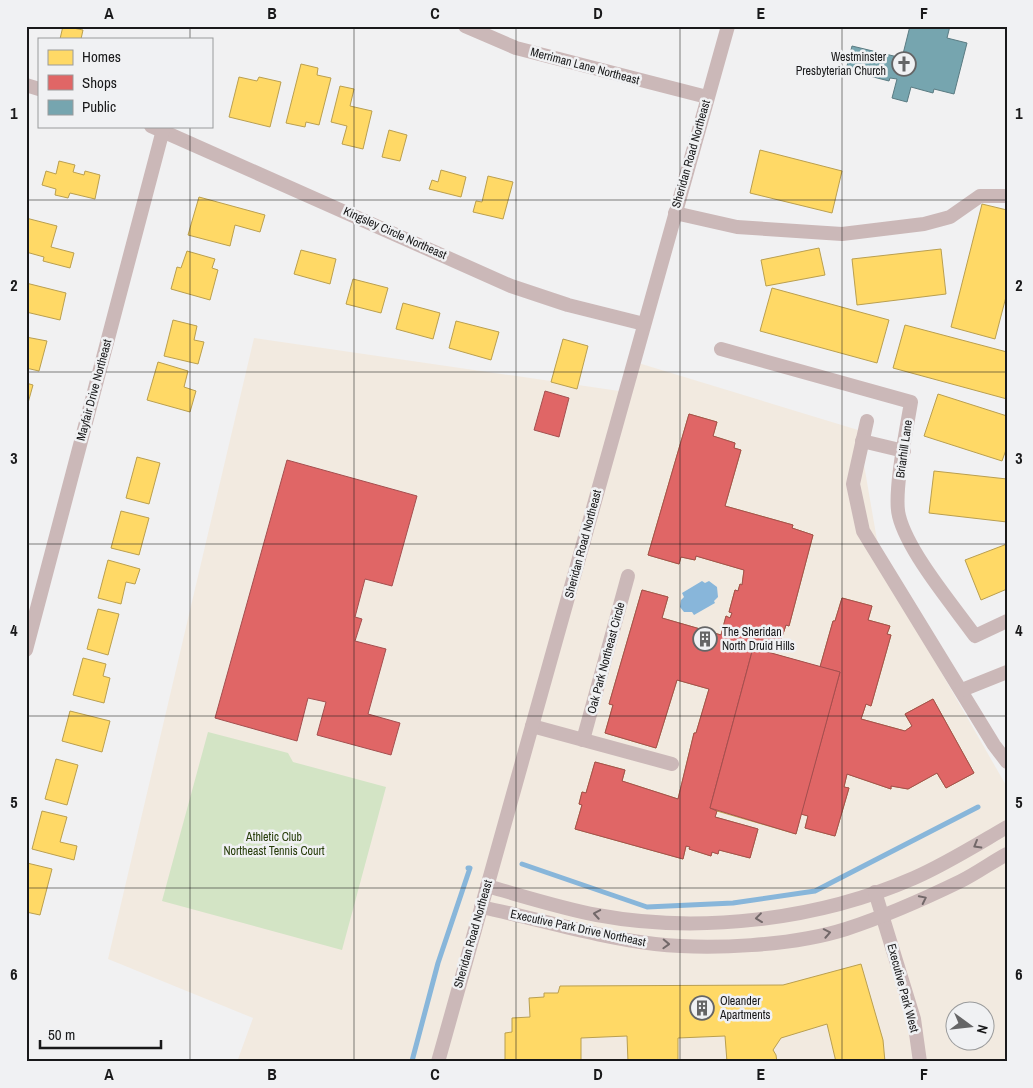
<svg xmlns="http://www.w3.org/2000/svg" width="1033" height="1088" font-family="'Archivo Narrow',sans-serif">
	<rect width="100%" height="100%" fill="#f1f1f2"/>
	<!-- commercial -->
	<path fill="#f2eae0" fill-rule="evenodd" d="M254,338L626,392L635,362L858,430L882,569L1007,787V1062H237L253,1018L108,959ZM956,1010H986V1040H956Z"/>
	<!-- green -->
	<polygon fill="#d3e4c5" points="208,732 288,753 293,762 386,787 342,950 162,901"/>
	<!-- water -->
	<polygon fill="#88b6da" points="702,581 705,583 709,581 717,587 718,597 714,601 715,603 694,615 692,612 684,612 680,607 681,600 684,597 682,593"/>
	<!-- homes -->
	<g fill="#ffd966" stroke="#ba9f4f">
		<polygon points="63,26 83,30 81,39 60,39"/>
		<polygon points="301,64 318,68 317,75 331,78 319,125 306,122 305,127 286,123"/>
		<polygon points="239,77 257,81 259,77 281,82 270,127 229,117"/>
		<polygon points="340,86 354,89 350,106 372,111 363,149 342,144 347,126 331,122"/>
		<polygon points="389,130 407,135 400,161 382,157"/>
		<polygon points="760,150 842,171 832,213 750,193"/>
		<polygon points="59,161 75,165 73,172 84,175 85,171 100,175 95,199 70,193 68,198 55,195 56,189 42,185 46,171 56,174"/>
		<polygon points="441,170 466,177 461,197 429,189 432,180 438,182"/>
		<polygon points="488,176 513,182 503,219 473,212 476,201 482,202"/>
		<polygon points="199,197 265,215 260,232 235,225 230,246 188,235"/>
		<polygon points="982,204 1007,210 1007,293 995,339 951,327"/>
		<polygon points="26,218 57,226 51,247 74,253 70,268 43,261 44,257 26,252"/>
		<polygon points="819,248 825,275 766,286 761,260"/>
		<polygon points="941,249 946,294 857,305 852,259"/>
		<polygon points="301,250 336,259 330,284 294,274"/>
		<polygon points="187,251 215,259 212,268 218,270 210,300 171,289 177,267 181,268"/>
		<polygon points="353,279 388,288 381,313 346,304"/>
		<polygon points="26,283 66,293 60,320 26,312"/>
		<polygon points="772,288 889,320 877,363 760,331"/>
		<polygon points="403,303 440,313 433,339 396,329"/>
		<polygon points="173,320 197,326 194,340 204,342 198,364 164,356"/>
		<polygon points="456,321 499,332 491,360 449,348"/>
		<polygon points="905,325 1007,352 1007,399 893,368"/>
		<polygon points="26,337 47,341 39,371 26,368"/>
		<polygon points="563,339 588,346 577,389 551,382"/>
		<polygon points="158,362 188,371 184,387 196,391 190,412 147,400"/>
		<polygon points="26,383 33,385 28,403 26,402"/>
		<polygon points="938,394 1007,416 1007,447 1002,461 924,436"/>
		<polygon points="689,414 717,422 713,436 735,443 734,448 741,450 725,506 793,525 792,528 813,535 789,626 786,625 779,646 762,642 760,650 820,667 833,621 835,621 842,598 872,606 868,620 890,626 887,634 891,635 871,706 866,704 861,719 905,731 912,726 905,714 933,699 974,773 946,788 937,773 908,789 891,786 891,789 847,774 844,787 849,788 835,836 805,828 808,816 801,814 796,834 717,811 715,817 758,829 750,858 719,850 718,854 712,852 711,856 689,849 690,847 686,846 683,859 575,829 582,805 579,804 582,792 586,793 595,762 625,770 622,781 678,799 694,733 696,733 709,689 677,680 656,748 605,733 613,705 609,704 642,590 668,597 662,618 721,635 726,616 730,618 732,613 729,612 735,590 738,591 740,584 742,585 744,570 696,556 695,560 681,557 679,564 648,555"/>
		<polygon points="137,457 160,463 149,504 126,498"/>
		<polygon points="934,471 1007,479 1007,522 929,513"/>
		<polygon points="121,511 149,518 139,555 111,548"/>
		<polygon points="1007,544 1007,589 981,600 965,560"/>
		<polygon points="108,560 140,569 135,584 126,582 121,604 98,598"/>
		<polygon points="98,609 119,614 108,655 87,649"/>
		<polygon points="83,658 106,664 103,676 110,678 104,703 73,695"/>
		<polygon points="70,711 110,721 102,752 62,741"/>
		<polygon points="56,759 78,765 67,805 45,799"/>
		<polygon points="42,811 67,817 60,842 77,846 74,860 32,849"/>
		<polygon points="27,863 52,869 40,915 26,912"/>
		<polygon points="861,964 883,1040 885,1062 836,1062 827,1024 781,1038 773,1050 776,1055 777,1062 727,1062 725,1036 678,1038 678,1062 628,1062 627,1036 581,1038 581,1062 505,1062 505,1033 512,1032 512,1018 530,1017 529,998 544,997 544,993 558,993 560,986 783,985"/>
	</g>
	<!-- shops -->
	<g fill="#e06666" stroke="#a44f4f">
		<polygon points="545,391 569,398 559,437 534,430"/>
		<polygon points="689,414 717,422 713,436 735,443 734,448 741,450 725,506 793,525 792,528 813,535 789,626 786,625 779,646 762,642 760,650 753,648 710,808 717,811 715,817 758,829 750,858 719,850 718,854 712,852 711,856 689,849 690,847 686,846 683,859 575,829 582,805 579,804 582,792 586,793 595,762 625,770 622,781 678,799 694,733 696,733 709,689 677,680 656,748 605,733 613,705 609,704 642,590 668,597 662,618 721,635 726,616 730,618 732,613 729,612 735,590 738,591 740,584 742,585 744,570 696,556 695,560 681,557 679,564 648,555"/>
		<polygon points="287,460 417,496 392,586 365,579 355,617 362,619 355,641 386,649 368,714 400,723 391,755 317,735 326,702 308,698 297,741 215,718"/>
		<polygon points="842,598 872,606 868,620 890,626 887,634 891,635 871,706 866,704 861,719 905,731 912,726 905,714 933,699 974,773 946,788 937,773 908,789 891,786 891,789 847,774 844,787 849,788 835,836 805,828 808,816 801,814 840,672 820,667 833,621 835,621"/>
		<polygon points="753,648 840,672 796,834 710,808"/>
	</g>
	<!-- public -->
	<polygon fill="#76a5af" stroke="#5a7b82" points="910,26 950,26 947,38 967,43 954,94 934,89 933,93 911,87 907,102 892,98 897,79 890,78 889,81 846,70 852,46 902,58"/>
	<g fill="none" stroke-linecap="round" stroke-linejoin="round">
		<!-- stream -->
		<g stroke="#88b6da" stroke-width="5">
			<polyline points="522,864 647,907 733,903 815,891 978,807"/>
			<polyline points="412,1061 438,963 470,868 468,868"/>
		</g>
		<!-- street -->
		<g stroke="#cbb8b8" stroke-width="14">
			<polyline points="465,26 516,48 707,97"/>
			<polyline points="26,85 39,89"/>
			<polyline points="151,126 511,286 568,305 644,324"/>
			<polyline points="675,213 737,227 842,234 924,224 950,217 980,196 1007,196"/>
			<path d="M721,349L911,402C907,427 893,494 899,516C908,552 952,604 975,636L1007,621"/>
			<polyline points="867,421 853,484 863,531 994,745 1007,762"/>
			<polyline points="862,441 904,451"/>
			<polyline points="26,650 163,130"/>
			<polyline points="962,690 1007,672"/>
			<polyline points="532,726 672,764"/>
			<polyline points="583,740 628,576"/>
			<path d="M487,886C523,896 560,908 597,915C699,934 818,920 914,878C946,864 976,845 1007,827"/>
			<polyline points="875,892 914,1019 920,1062"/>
			<path d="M481,907C539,919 596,937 655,944C710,950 793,946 846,929C886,916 924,899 961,881C977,873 992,862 1007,854"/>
			<polyline points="438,1062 728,26"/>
		</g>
	</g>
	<!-- one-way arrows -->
	<defs><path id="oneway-chevron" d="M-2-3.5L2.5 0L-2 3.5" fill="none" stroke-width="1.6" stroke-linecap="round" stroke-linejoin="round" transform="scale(1.25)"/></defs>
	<g stroke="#726869">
		<use href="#oneway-chevron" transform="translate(977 845) rotate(150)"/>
		<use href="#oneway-chevron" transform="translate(923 899) rotate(-26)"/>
		<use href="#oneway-chevron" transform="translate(597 914) rotate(-170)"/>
		<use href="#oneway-chevron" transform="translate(759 918) rotate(173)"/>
		<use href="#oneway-chevron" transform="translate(827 933) rotate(-11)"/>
		<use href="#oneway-chevron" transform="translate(666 944) rotate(2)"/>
	</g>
	<!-- grid -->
	<path fill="none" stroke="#19191a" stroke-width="1" stroke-opacity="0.55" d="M190,26V39M354,26V1062M516,26V1062M680,26V1062M842,26V1062M190,126V1062M26,200H1007M26,372H1007M26,544H1007M26,716H1007M26,888H1007"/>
	<!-- icons -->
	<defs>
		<g id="church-ring" transform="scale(1.25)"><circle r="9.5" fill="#f0f1f3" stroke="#656566" stroke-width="1.5"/><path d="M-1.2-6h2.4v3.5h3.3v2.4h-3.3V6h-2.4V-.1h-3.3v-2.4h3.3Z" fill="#656566"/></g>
		<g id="building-ring" transform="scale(1.25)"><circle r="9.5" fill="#f0f1f3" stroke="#656566" stroke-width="1.5"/><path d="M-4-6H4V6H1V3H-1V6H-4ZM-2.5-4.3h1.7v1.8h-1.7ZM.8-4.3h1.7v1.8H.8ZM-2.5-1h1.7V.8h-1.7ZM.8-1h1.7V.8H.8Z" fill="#656566"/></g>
	</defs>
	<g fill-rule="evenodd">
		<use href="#church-ring" x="904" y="64"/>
		<use href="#building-ring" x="705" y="639"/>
		<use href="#building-ring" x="702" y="1008"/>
	</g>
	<g text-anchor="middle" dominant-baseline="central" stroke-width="5" stroke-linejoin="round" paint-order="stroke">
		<!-- poi labels -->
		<g font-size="12" fill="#19191a" stroke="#f0f1f3" text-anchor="start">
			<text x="886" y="57" text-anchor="end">Westminster<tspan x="886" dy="14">Presbyterian Church</tspan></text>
			<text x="722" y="632">The Sheridan<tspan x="722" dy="14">North Druid Hills</tspan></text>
			<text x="720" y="1001">Oleander<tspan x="720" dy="14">Apartments</tspan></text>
		</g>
		<!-- street labels -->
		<g font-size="12" fill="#19191a" stroke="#f0f1f3">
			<text transform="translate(585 66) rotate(15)">Merriman Lane Northeast</text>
			<text transform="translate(691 154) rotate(-74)">Sheridan Road Northeast</text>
			<text transform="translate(395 233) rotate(24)">Kingsley Circle Northeast</text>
			<text transform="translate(94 390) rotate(-75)">Mayfair Drive Northeast</text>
			<text transform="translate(904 449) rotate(-82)">Briarhill Lane</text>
			<text transform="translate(583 544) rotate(-75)">Sheridan Road Northeast</text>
			<text transform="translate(606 658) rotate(-75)">Oak Park Northeast Circle</text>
			<text transform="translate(578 928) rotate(12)">Executive Park Drive Northeast</text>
			<text transform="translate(473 934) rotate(-74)">Sheridan Road Northeast</text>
			<text transform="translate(903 988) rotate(75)">Executive Park West</text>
		</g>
		<!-- park labels -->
		<g font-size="12" fill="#263c09" stroke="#f0f1f3">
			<text x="274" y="837">Athletic Club<tspan x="274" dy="14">Northeast Tennis Court</tspan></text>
		</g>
	</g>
	<!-- border -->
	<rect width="1033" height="1088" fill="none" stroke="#f0f1f3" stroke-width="55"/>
	<!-- legend -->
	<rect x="38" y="38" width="175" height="90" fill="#f0f1f3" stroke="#9a9b9c"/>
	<rect x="48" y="50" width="25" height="15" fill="#ffd966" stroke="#9a9b9c"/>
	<text x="82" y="62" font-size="15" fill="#19191a">Homes</text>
	<rect x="48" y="75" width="25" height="15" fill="#e06666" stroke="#9a9b9c"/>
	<text x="82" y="88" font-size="15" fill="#19191a">Shops</text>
	<rect x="48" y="100" width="25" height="15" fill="#76a5af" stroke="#9a9b9c"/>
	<text x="82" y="112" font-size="15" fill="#19191a">Public</text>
	<!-- north arrow -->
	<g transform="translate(970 1026) rotate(105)"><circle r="24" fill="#f0f1f3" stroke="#9a9b9c"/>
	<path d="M0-4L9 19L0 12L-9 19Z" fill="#656566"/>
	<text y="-8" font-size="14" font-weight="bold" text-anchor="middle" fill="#19191a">N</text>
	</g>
	<!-- scale -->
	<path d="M40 1040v8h121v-8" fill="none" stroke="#19191a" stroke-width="2.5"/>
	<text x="48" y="1040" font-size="15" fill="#19191a" stroke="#f0f1f3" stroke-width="4" paint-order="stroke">50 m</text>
	<rect x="28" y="28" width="978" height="1032" fill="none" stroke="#19191a" stroke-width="2"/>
	<g font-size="16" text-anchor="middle" font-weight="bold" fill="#19191a">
		<text x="109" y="19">A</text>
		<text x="272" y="19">B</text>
		<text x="435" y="19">C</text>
		<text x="598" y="19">D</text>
		<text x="761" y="19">E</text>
		<text x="924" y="19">F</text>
		<text x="14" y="119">1</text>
		<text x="1019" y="119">1</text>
		<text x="14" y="291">2</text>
		<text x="1019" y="291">2</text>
		<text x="14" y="464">3</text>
		<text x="1019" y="464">3</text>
		<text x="14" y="636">4</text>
		<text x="1019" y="636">4</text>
		<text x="14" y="808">5</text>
		<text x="1019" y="808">5</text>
		<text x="14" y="980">6</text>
		<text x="1019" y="980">6</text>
		<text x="109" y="1080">A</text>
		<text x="272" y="1080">B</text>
		<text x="435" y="1080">C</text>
		<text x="598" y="1080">D</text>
		<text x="761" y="1080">E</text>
		<text x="924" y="1080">F</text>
	</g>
</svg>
